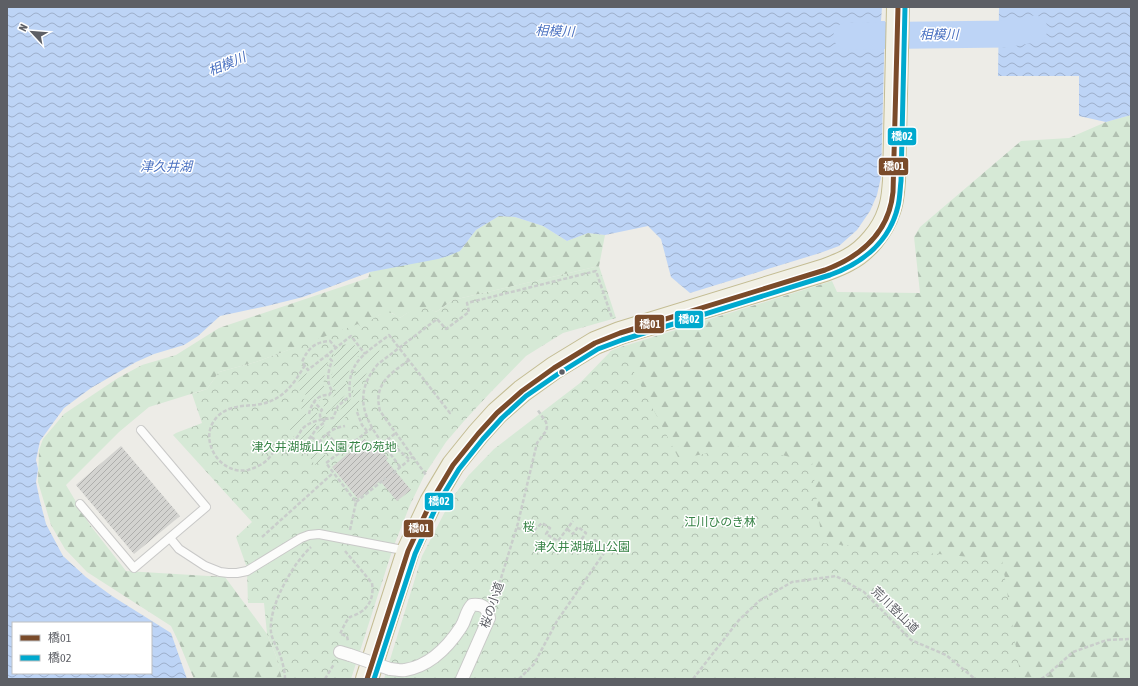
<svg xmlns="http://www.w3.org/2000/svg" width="1138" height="686" font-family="'Asap Condensed','Noto Sans JP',sans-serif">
	<defs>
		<pattern id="forest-firs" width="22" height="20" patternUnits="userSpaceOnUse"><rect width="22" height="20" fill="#d6e9d6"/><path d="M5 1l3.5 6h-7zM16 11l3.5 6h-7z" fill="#b1c0b1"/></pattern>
		<pattern id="park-crowns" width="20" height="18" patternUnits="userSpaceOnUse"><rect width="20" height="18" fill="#d6e9d6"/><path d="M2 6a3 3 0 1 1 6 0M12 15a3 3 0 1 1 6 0" fill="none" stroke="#b1c0b1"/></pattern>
		<pattern id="garden-furrows" width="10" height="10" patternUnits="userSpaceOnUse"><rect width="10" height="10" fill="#d6e9d6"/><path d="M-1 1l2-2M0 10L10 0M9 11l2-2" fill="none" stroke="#b1c0b1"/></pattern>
		<pattern id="water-waves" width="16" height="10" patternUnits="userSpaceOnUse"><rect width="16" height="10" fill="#bdd4f6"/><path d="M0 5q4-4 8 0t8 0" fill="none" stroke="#9dafcb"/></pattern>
		<pattern id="building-hatch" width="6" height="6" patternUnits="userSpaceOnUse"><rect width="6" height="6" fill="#d3d3d0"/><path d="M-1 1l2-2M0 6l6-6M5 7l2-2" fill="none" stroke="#aeaeac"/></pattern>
	</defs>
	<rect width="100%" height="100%" fill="#edece7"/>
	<!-- forest -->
	<g fill="url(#forest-firs)">
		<polygon points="1131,115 1131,679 541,679 451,500 469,475 504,455 539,457 611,351 621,347 832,281 837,292 920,293 914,237 920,227 1021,141 1069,138 1106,122"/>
		<path d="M499,216L515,217L543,226L567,241L588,233L605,235L599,266L453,300L436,312C422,305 413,309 400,318L392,313L379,315L362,328L294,348L256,362L219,372L207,389L149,407L119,432L66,485L90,525L126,571L225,577L267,634L276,656L282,677V679H194L180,645L171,626L87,572L65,549L51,525L38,482L39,450L43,439L64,414L118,378L142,365L176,355L219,328L368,278L370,272L460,251L476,230Z"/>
	</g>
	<!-- park -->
	<g fill="url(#park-crowns)">
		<path d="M599,266L616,318L563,333L526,356L489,394L464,421L446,442L425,474L410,505L393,548L351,679H282L276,656L267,634L264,603H248L247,571L246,565L236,537L252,522L173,435L176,433L202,423L192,394L207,389L219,372L256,362L358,324L362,328C369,322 381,310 391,313C394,314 398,316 400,318C414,308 421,304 436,312L453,300Z"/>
		<polygon points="621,347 679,459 742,446 812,462 822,543 1002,560 1021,679 384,679 422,556 451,500 469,475 494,449 580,383 611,351"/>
	</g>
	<!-- garden -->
	<g fill="url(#garden-furrows)">
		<path d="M351,341L361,353C353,361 348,371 346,381C346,385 347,390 345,394C343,398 334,406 330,410L331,412L329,414H326L325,413L326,409L319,401L322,399L326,403L331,401L335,394L337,393C329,382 331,371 337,359L333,354Z"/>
		<path d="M378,349L383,355C365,369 359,384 359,407L343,419L346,423C334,424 327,429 319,437L316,435C320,428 327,423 335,421C339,411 343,404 353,398C354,393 353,387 353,382C356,365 366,358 378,349Z"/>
		<path d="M325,360L328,363C325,371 322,383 325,391C313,394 306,403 306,415L312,416L314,408L318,411L317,412L318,417C306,420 299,427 293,437L290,430C293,423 295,420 301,416C301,408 302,402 306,395L295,387L305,372L307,374Z"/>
		<path d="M315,423L317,426L311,432L307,439L315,443L313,447L317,449L327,438L331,442L326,447L324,454L326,457L315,465L299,442C303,433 307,429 315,423Z"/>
	</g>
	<!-- water -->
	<g fill="url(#water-waves)" fill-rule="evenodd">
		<path d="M7,7H882L881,21H885L881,177L877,195L870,211L857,230L839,246L820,253L690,293L671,277L661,239L648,226L605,235L588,233L567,241L543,226L515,217L499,216L476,230L460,251L448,256L438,259L370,272L303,297L267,306L220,316L198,336L184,345L154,354L136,362L91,388L64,408L40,441L36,460L38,469L36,482L40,501L46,524L63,556L86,577L112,596L171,633L187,679H7ZM13,623H151V673H13Z"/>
		<polygon points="999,7 1131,7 1131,115 1106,122 1079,116 1079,76 998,76"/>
	</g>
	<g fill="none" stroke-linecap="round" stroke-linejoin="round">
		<!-- river -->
		<polyline stroke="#bdd4f6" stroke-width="27" points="847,36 1005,34 1034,29"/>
	</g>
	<!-- building -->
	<g fill="url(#building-hatch)">
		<polygon points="365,439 373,449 377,445 388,458 386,460 411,490 397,501 380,481 358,499 332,467"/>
		<polygon points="121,446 180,516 134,554 76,485"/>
	</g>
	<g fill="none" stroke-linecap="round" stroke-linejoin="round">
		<!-- service casing -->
		<g stroke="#c9c9c8" stroke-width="10">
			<g id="service">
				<polyline points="80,504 134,568 206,507 141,430"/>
				<polyline points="170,538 179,549 205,566 220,572 228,573 237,573 247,571 301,538 309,535 319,534 408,551"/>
			</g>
		</g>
		<!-- pedestrian casing -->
		<g stroke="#c9c9c8" stroke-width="14">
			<g id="pedestrian">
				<polyline points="340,652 350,655"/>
				<path d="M390,669C395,669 400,671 405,670C429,666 448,647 461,627C466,620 465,613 472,605C483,604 487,607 489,618L462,679"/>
			</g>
		</g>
		<!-- trunk casing -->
		<g stroke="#c4bd94" stroke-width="24">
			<path id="trunk" d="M367,679L408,551L431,502L453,465L478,434L497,413L522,391L554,368L595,343L620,333L825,270C833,267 841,264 848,260C866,251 883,230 889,211C893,201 893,191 894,181L898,7"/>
		</g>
		<!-- path -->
		<g stroke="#c9cdcb" stroke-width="2.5" stroke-dasharray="4 2" stroke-linecap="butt">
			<path d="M336,348L330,341C315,342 308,348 302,362L308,370L351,336L365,354"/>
			<path d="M409,360C390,374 373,384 380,411L426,475"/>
			<path d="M305,365C292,387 281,402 255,405C242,406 228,406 218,416C196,437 219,476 248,470C255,468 264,464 269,458C272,454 275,450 279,447C284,444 292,442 295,439C298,437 300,432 302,429C310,421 321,419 333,418L338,406L350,396C346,362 366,353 389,335L450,413L452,411"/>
			<polyline points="357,412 362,425 367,431"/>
			<path d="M309,414C311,404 317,394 329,395L332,391C326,381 328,371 332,361L327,355"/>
			<polyline points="327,433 342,451"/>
			<polyline points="311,437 319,442"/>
			<polyline points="309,439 317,428 325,422 320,416 320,412 322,410 314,402"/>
			<polyline points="387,440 396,433"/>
			<polyline points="383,443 387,440 409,459 413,457"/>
			<path d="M316,448C323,435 332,428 345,426"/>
			<path d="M400,467C376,433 344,404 378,364L437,319L446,329L469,312L467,303L596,271L612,318"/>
			<polyline points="393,473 409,460"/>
			<polyline points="356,502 386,478"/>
			<polyline points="517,528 532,532 542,523 550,528 546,534 558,541 573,521"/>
			<polyline points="567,529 573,534 578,527 586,533 581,540 590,547 595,540 607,549"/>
			<polyline points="350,530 356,502 326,463 372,428"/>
			<polyline points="262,537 333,473"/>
			<path d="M345,551L372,583C374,596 370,607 359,613C356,615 352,616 350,617C345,622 343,628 340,634L347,636L348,641"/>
			<polyline points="494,601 518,523 537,443 546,431 547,427 546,422 537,409"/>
			<path d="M285,679C285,671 282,660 279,652C276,646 272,639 271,632C268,607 293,563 311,547"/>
			<polyline points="325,679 334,664"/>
			<polyline points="519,679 534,664 557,621 613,540"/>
			<polyline points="693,679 739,620 759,601 792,582 836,576 864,592 911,640 946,655 975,679"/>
			<polyline points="1041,679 1046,676 1073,652 1107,640 1131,639"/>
		</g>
		<!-- service -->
		<use href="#service" stroke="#fcfcfb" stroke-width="8"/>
		<!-- pedestrian -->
		<use href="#pedestrian" stroke="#fcfcfb" stroke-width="12"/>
		<!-- trunk -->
		<use href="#trunk" stroke="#f1f0e5" stroke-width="22"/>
		<!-- pedestrian-bridge casing -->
		<g stroke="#c9c9c8" stroke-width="14" stroke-linecap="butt">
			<polyline id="pedestrian-bridge" points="350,655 390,669"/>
		</g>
		<!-- pedestrian-bridge -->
		<use href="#pedestrian-bridge" stroke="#fcfcfb" stroke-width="12"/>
		<!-- bus-1 casing -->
		<g stroke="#fff" stroke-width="8">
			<path id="bus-1" d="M367,679L408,551L431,502L453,465L478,434L497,413L522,391L554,368L595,343L620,333L825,270C862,256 889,233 893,192L898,7"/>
		</g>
		<!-- bus-2 casing -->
		<g stroke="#fff" stroke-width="8">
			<path id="bus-2" d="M374,679L415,554L437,505L459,469L483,439L502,418L526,396L558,374L598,349L622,340L830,275C863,263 890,241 898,206C900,198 900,189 901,181L905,7"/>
		</g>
		<!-- bus-1 -->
		<use href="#bus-1" stroke="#7a4b2a" stroke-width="5"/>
		<!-- bus-2 -->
		<use href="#bus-2" stroke="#00a9ce" stroke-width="5"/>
	</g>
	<!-- markers -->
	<circle fill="#5d5f65" stroke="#fff" stroke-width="1.5" cx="562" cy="372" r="3.5"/>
	<g text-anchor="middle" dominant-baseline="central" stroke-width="3" stroke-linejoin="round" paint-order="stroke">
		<!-- park labels -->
		<g font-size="12" fill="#378346" stroke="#fff">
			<text x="324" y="447">津久井湖城山公園 花の苑地</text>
			<text x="720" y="522">江川ひのき林</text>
			<text x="529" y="527">桜</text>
			<text x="582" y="547">津久井湖城山公園</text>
		</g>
		<!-- street labels -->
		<g font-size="12" fill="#5d5f65" stroke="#fff">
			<text transform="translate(492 605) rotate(-71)">桜の小道</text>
			<text transform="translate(895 610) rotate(44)">荒川登山道</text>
		</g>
		<!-- water labels -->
		<g font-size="13" font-style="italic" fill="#4a71c1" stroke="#fff">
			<text transform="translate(555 31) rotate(2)">相模川</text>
			<text x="939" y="34">相模川</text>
			<text transform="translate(227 64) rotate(-23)">相模川</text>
			<text x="166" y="166">津久井湖</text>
		</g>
	</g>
	<g stroke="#fff" stroke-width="1.5">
		<rect x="887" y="127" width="30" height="19" rx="4" fill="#00a9ce"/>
		<rect x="878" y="157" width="31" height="19" rx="4" fill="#7a4b2a"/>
		<rect x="674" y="310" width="30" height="19" rx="4" fill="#00a9ce"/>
		<rect x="634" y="314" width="31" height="20" rx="4" fill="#7a4b2a"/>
		<rect x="424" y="492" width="30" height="19" rx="4" fill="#00a9ce"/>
		<rect x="403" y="519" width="31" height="19" rx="4" fill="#7a4b2a"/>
	</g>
	<g font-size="11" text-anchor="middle" font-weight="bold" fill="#fff">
		<text x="902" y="140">橋02</text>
		<text x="894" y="170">橋01</text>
		<text x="689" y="323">橋02</text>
		<text x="650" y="328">橋01</text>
		<text x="439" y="505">橋02</text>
		<text x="419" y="532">橋01</text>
	</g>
	<!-- border -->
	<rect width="1138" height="686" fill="none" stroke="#5d5f65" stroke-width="16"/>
	<!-- legend -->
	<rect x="12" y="622" width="140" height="52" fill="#ffffff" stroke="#bebfc1"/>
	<rect x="20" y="635" width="20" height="6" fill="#7a4b2a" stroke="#bebfc1"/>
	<text x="48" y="642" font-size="12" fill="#5d5f65">橋01</text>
	<rect x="20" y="655" width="20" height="6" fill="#00a9ce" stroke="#bebfc1"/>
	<text x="48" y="662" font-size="12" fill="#5d5f65">橋02</text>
	<!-- north arrow -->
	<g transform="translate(32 32) rotate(296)" stroke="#ffffff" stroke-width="3" paint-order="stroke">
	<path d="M0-3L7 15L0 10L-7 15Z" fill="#5d5f65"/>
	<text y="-6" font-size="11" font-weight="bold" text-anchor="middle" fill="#5d5f65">N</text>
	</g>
</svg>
